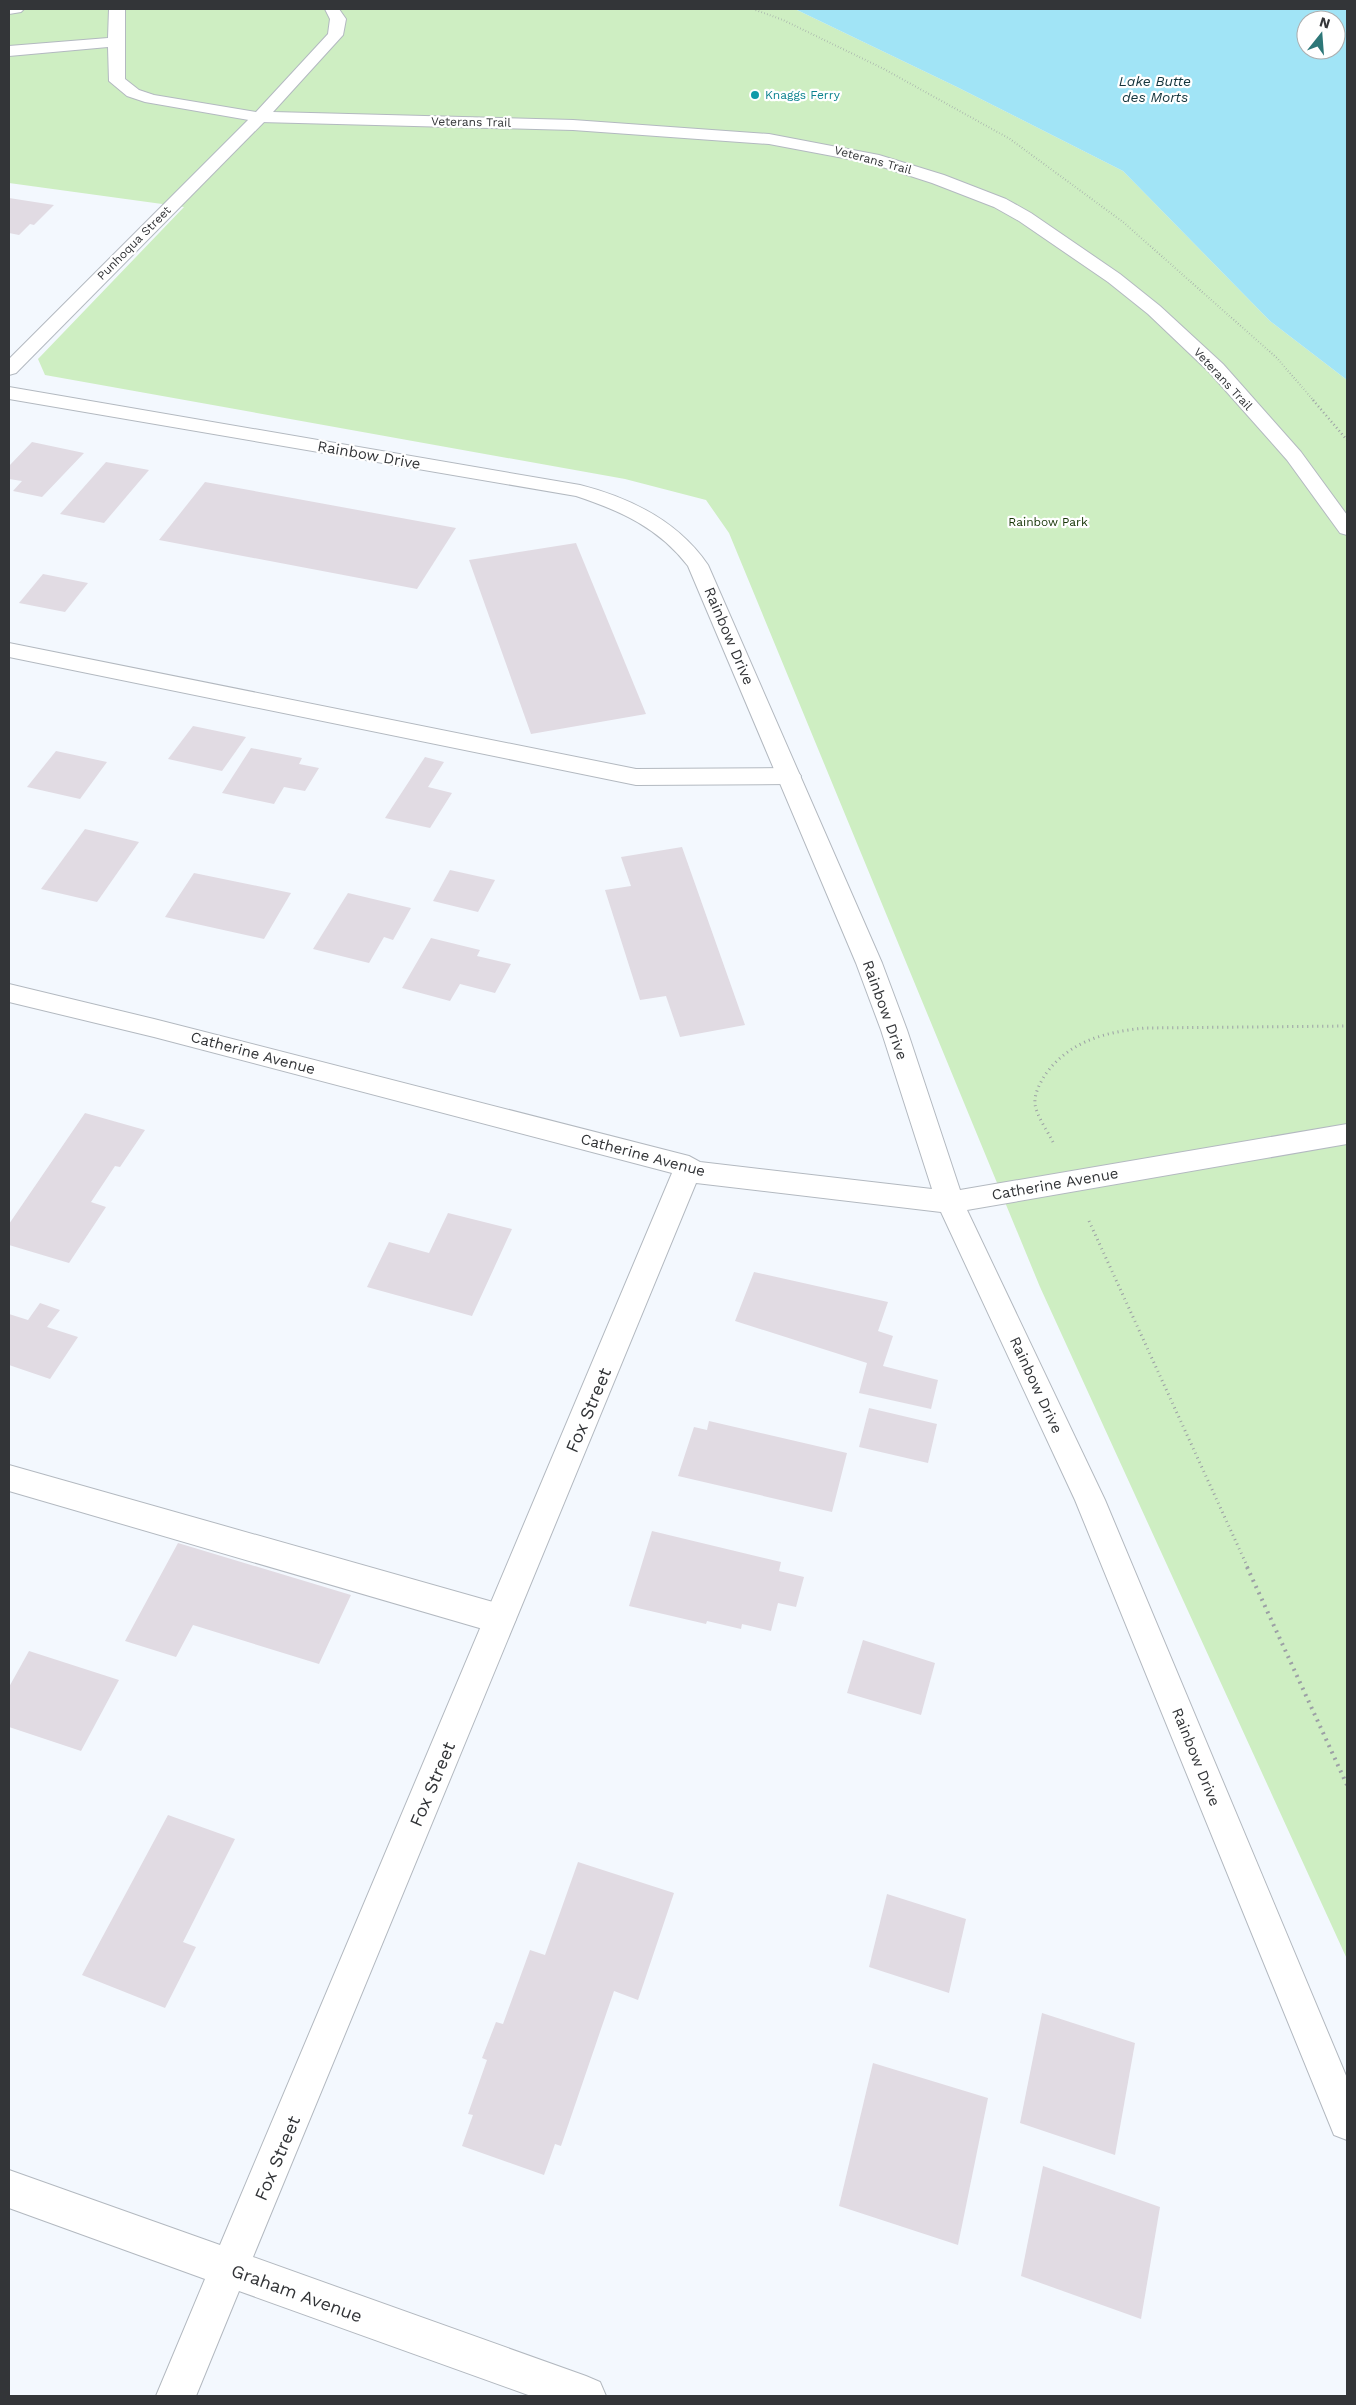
<svg xmlns="http://www.w3.org/2000/svg" width="1356" height="2405" font-family="'Work Sans',sans-serif">
	<rect width="100%" height="100%" fill="#f3f8fe"/>
	<!-- green -->
	<polygon fill="#ceeec2" points="9,9 795,9 957,87 1123,171 1270,321 1347,380 1347,1959 1040,1287 729,533 706,500 625,479 45,375 38,359 184,207 9,183"/>
	<!-- water -->
	<path fill="#a1e4f6" fill-rule="evenodd" d="M795,9H1347V380L1270,321L1123,171L957,87ZM1306,20H1336V50H1306Z"/>
	<!-- building -->
	<g fill="#e1dbe3">
		<polygon points="9,198 54,205 34,225 30,224 19,235 9,233"/>
		<polygon points="32,442 84,453 42,497 13,491 22,481 9,479 9,466"/>
		<polygon points="106,462 149,470 104,523 60,514"/>
		<polygon points="205,482 456,528 417,589 159,540"/>
		<polygon points="576,543 646,714 531,734 469,560"/>
		<polygon points="43,574 88,583 65,612 19,603"/>
		<polygon points="193,726 246,737 222,771 168,759"/>
		<polygon points="251,748 302,758 299,764 319,768 305,791 284,787 274,804 222,793"/>
		<polygon points="56,751 107,762 80,799 27,787"/>
		<polygon points="425,757 444,762 428,787 452,793 430,828 385,818"/>
		<polygon points="85,829 139,842 97,902 41,889"/>
		<polygon points="682,847 745,1025 680,1037 666,996 640,1000 605,890 631,886 621,857"/>
		<polygon points="450,870 495,880 478,912 433,901"/>
		<polygon points="194,873 291,893 264,939 165,917"/>
		<polygon points="348,893 411,908 393,940 384,937 369,963 313,949"/>
		<polygon points="431,938 480,950 477,956 511,964 495,993 460,984 450,1001 402,988"/>
		<polygon points="85,1113 145,1130 120,1167 115,1166 91,1202 106,1207 69,1263 9,1245 9,1224"/>
		<polygon points="448,1213 512,1229 472,1316 367,1287 389,1242 429,1253"/>
		<polygon points="754,1272 888,1302 878,1331 893,1336 883,1366 938,1380 931,1409 859,1393 867,1363 735,1321"/>
		<polygon points="40,1303 60,1310 47,1327 78,1337 50,1379 9,1365 9,1314 28,1320"/>
		<polygon points="869,1408 937,1424 928,1463 859,1447"/>
		<polygon points="709,1421 847,1453 832,1512 678,1476 694,1427 707,1430"/>
		<polygon points="652,1531 781,1562 779,1571 804,1577 796,1607 778,1603 771,1631 742,1624 741,1629 707,1621 706,1624 629,1606"/>
		<polygon points="178,1543 351,1595 319,1664 193,1625 176,1657 125,1641"/>
		<polygon points="863,1640 935,1663 921,1715 847,1693"/>
		<polygon points="29,1651 119,1680 81,1751 9,1727 9,1687"/>
		<polygon points="168,1815 235,1839 183,1942 196,1947 165,2008 82,1975"/>
		<polygon points="578,1862 674,1893 638,2000 614,1991 561,2146 555,2144 544,2175 462,2146 473,2115 468,2114 487,2060 482,2058 496,2022 503,2024 530,1950 545,1955"/>
		<polygon points="887,1894 966,1919 949,1993 869,1967"/>
		<polygon points="1042,2013 1135,2043 1115,2155 1020,2123"/>
		<polygon points="873,2063 988,2098 958,2245 839,2206"/>
		<polygon points="1043,2166 1160,2207 1141,2319 1021,2276"/>
	</g>
	<g fill="none" stroke-linecap="round" stroke-linejoin="round">
		<!-- service casing -->
		<g stroke="#b3b9c0" stroke-width="2">
			<g id="service">
				<polygon points="9,9 24,9 21,12 9,14"/>
				<polygon points="109,9 125,9 125,79 139,90 154,95 256,112 328,34 330,19 325,9 339,9 346,19 343,35 273,112 573,120 769,134 879,155 944,175 1006,199 1031,213 1120,274 1160,306 1223,364 1301,452 1347,515 1347,535 1340,533 1287,460 1209,372 1148,314 1108,282 1019,221 994,207 932,183 870,163 769,144 573,130 260,122 145,102 127,96 109,81 108,47 9,56 9,46 108,38"/>
				<polygon points="9,643 636,769 789,768 797,771 801,776 797,781 789,784 636,785 9,657"/>
				<polygon points="9,1465 500,1604 511,1609 516,1619 511,1629 500,1634 9,1491"/>
			</g>
		</g>
		<!-- minor casing -->
		<g stroke="#b3b9c0" stroke-width="2">
			<g id="minor">
				<polygon points="260,112 268,117 266,120 16,373 9,375 9,359 254,114"/>
				<path d="M9,387L580,485C631,498 678,521 708,565L882,963L907,1030L960,1190L1347,1124V1144L967,1210L1105,1500L1347,2078V2140L1334,2135L1075,1500L941,1212L696,1183L253,2257L586,2376L600,2382L606,2396H531L239,2291L196,2396H156L205,2279L9,2208V2170L220,2245L672,1173L154,1037L9,1002V984L154,1019L689,1156L700,1162L932,1189L881,1030L856,963L688,566C659,528 621,511 576,496L9,399Z"/>
			</g>
		</g>
		<!-- path-far3 -->
		<polyline stroke="#9ca0a5" stroke-width="2" stroke-dasharray="0.5 2.5" stroke-linecap="butt" points="753,9 783,20 884,69 1010,139 1123,222 1277,358 1314,401"/>
		<!-- path-far2 -->
		<polyline stroke="#9ca0a5" stroke-width="2.5" stroke-dasharray="1 3" stroke-linecap="butt" points="1313,400 1347,440"/>
		<!-- path-far1 -->
		<g stroke="#9ca0a5" stroke-width="3" stroke-dasharray="1 4" stroke-linecap="butt">
			<path d="M1053,1142C1047,1130 1037,1117 1035,1104C1034,1094 1040,1083 1045,1075C1069,1041 1105,1032 1145,1028L1347,1026"/>
			<polyline points="1089,1221 1248,1568"/>
		</g>
		<!-- path -->
		<polyline stroke="#9ca0a5" stroke-width="4" stroke-dasharray="2 5" stroke-linecap="butt" points="1247,1567 1347,1785"/>
		<!-- service -->
		<use href="#service" fill="#fff" fill-rule="evenodd"/>
		<!-- minor -->
		<use href="#minor" fill="#fff" fill-rule="evenodd"/>
	</g>
	<!-- markers -->
	<circle fill="#0f9aa8" stroke="#fff" stroke-width="2" cx="755" cy="95" r="5"/>
	<g text-anchor="middle" dominant-baseline="central" stroke-width="4.5" stroke-linejoin="round" paint-order="stroke">
		<!-- far-culture labels -->
		<g font-size="12" fill="#0d838f" stroke="#fff" text-anchor="start">
			<text x="765" y="95">Knaggs Ferry</text>
		</g>
		<!-- far-street labels -->
		<g font-size="12" fill="#333538" stroke="#fff">
			<text transform="translate(471 122) rotate(1)">Veterans Trail</text>
			<text transform="translate(873 160) rotate(15)">Veterans Trail</text>
			<text transform="translate(134 243) rotate(-45)">Punhoqua Street</text>
			<text transform="translate(1223 379) rotate(47)">Veterans Trail</text>
		</g>
		<!-- far-park labels -->
		<g font-size="12" fill="#153405" stroke="#fff">
			<text x="1048" y="522">Rainbow Park</text>
		</g>
		<!-- far-water labels -->
		<g font-size="14" font-style="italic" fill="#13343c" stroke="#fff">
			<text x="1155" y="81">Lake Butte<tspan x="1155" dy="16">des Morts</tspan></text>
		</g>
		<!-- street labels -->
		<g font-size="15" fill="#333538" stroke="#fff">
			<text transform="translate(369 455) rotate(10)">Rainbow Drive</text>
			<text transform="translate(729 636) rotate(67)">Rainbow Drive</text>
			<text transform="translate(885 1010) rotate(70)">Rainbow Drive</text>
			<text transform="translate(253 1053) rotate(15)">Catherine Avenue</text>
			<text transform="translate(643 1155) rotate(15)">Catherine Avenue</text>
			<text transform="translate(1055 1184) rotate(-10)">Catherine Avenue</text>
			<text transform="translate(1036 1385) rotate(65)">Rainbow Drive</text>
			<text transform="translate(1196 1757) rotate(68)">Rainbow Drive</text>
		</g>
		<!-- near-street labels -->
		<g font-size="18" fill="#333538" stroke="#fff">
			<text transform="translate(588 1410) rotate(-67)">Fox Street</text>
			<text transform="translate(432 1784) rotate(-67)">Fox Street</text>
			<text transform="translate(277 2158) rotate(-67)">Fox Street</text>
			<text transform="translate(297 2293) rotate(20)">Graham Avenue</text>
		</g>
	</g>
	<!-- border -->
	<rect width="1356" height="2405" fill="none" stroke="#333538" stroke-width="20"/>
	<!-- north arrow -->
	<g transform="translate(1321 35) rotate(17)"><circle r="24" fill="#ffffff" stroke="#adaeaf"/>
	<path d="M0-4L9 19L0 12L-9 19Z" fill="#2d7778"/>
	<text y="-8" font-size="14" font-weight="bold" text-anchor="middle" fill="#333538">N</text>
	</g>
</svg>
